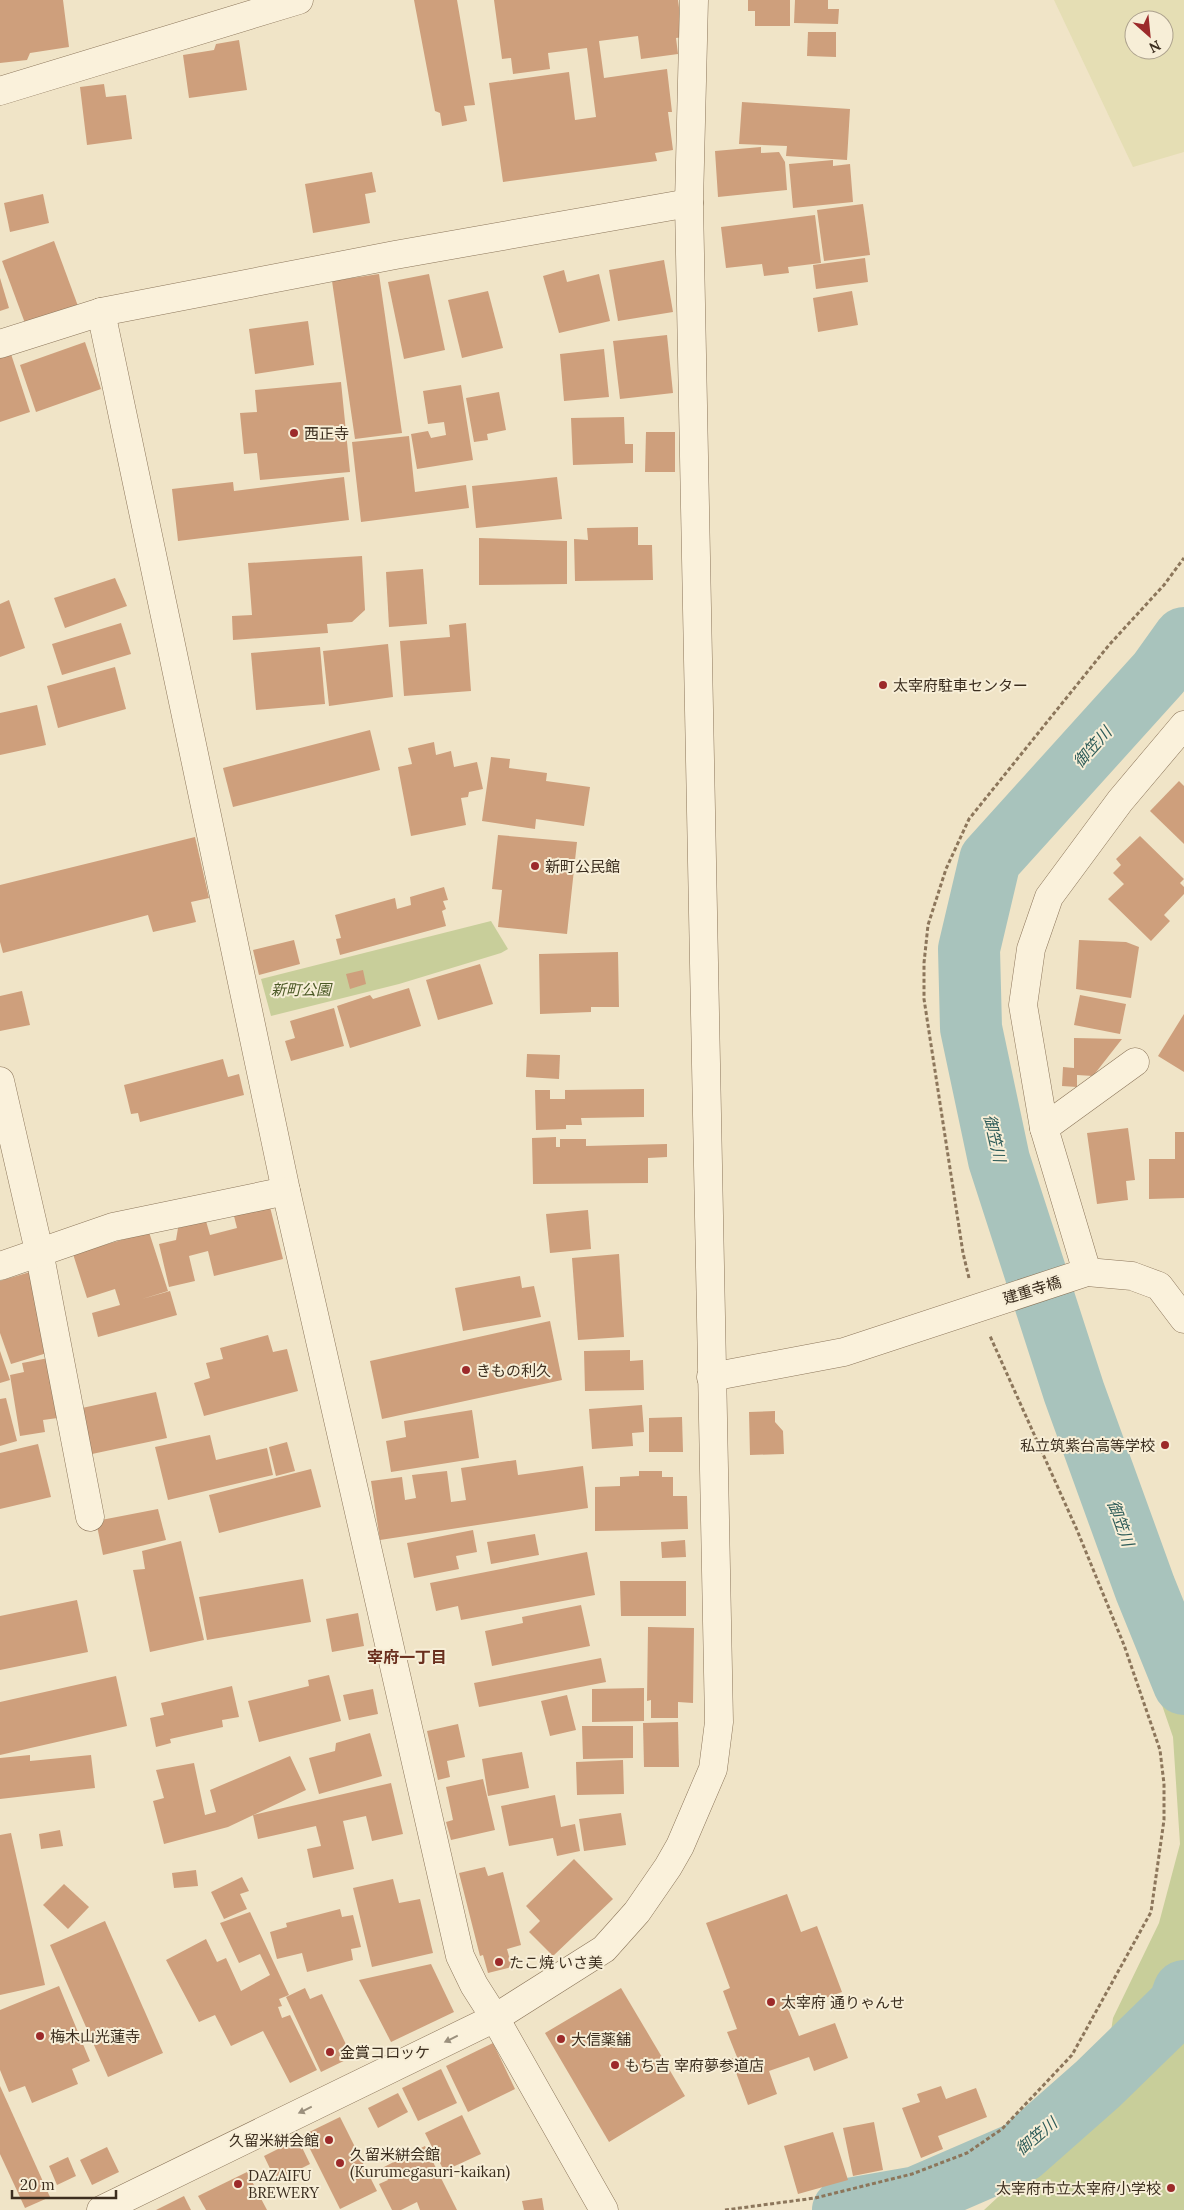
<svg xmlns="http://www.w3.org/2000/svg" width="1184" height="2210" font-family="Lora,'Noto Sans JP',serif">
	<rect width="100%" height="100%" fill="#f0e4c7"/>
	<!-- farmland -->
	<path fill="#e5deb4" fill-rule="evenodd" d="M1054,0H1184V152L1133,167ZM1134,20H1164V50H1134Z"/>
	<!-- green -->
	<g fill="#c8ce9a">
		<polygon points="491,921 508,949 501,953 399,984 271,1016 261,979"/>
		<polygon points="1118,1545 1184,1624 1184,2210 984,2210 1011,2185 1071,2138 1099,2110 1113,2018 1159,1923 1180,1844 1173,1737 1143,1650 1104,1557"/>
	</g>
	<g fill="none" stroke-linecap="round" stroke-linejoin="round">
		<!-- river -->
		<g stroke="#a8c3bc" stroke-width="62">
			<polyline points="1184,638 1159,673 990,860 969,949 971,1028 999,1160 1074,1392 1145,1588 1184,1684"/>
			<polyline points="843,2210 917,2197 1021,2152 1098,2084 1179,2005 1184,1991"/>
		</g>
	</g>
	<!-- building -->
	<g fill="#ce9f7c">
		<polygon points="0,0 63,0 69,47 30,53 27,60 0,63"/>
		<polygon points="414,0 457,0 475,105 464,106 467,121 442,126 440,113 435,111"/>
		<polygon points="494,0 678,0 683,37 676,38 678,54 641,59 638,36 599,41 604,78 667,69 672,112 668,112 673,150 655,153 657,161 503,182 489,83 569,72 575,120 596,117 587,48 548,53 550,69 513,74 511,58 502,59"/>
		<polygon points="748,0 790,0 790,26 755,26 755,11 748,11"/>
		<polygon points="795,0 828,0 828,9 839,9 838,24 794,23"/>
		<polygon points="808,32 836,32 836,57 807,56"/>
		<polygon points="239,40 247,90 189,98 183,55 214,50 216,44"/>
		<polygon points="104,84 106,97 126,95 132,139 87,145 80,87"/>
		<polygon points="742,102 850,109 847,160 786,156 787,146 739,144"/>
		<polygon points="761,147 761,153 779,152 785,162 787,190 718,197 715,151"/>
		<polygon points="833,160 833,166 850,164 853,202 793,208 789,164"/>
		<polygon points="372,172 376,192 365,194 370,223 313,233 305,184"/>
		<polygon points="43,194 49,223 10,232 4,203"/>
		<polygon points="863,204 870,255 824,261 817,210"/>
		<polygon points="815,215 821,263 788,267 789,273 764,276 762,264 726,268 721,227"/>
		<polygon points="54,241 78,306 26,326 2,261"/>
		<polygon points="865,258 868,282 816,289 813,265"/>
		<polygon points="664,260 673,312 618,321 609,270"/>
		<polygon points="564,270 567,282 599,274 610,321 559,333 543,276"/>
		<polygon points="379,274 402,433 355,439 332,281"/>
		<polygon points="429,274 445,350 404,359 388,282"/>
		<polygon points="0,278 9,308 0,311"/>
		<polygon points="488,291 503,348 462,358 448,300"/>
		<polygon points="852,291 858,325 818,332 813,298"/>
		<polygon points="308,321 314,365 255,374 249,329"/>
		<polygon points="667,335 673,393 620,399 613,341"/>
		<polygon points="85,342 101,389 36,412 20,365"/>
		<polygon points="604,349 609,397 564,401 560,354"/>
		<polygon points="11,354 30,412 0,422 0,358"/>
		<polygon points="341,382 350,472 260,480 257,453 244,454 240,413 257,412 255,390"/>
		<polygon points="461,385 473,460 417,469 411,434 428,431 431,438 446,435 444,422 428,424 423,391"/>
		<polygon points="499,392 506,430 487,434 488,440 474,442 466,398"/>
		<polygon points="624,417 625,444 633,444 633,463 573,465 571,418"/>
		<polygon points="646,432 675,432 675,472 645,472"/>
		<polygon points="409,436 415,492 466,485 469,508 361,522 352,442"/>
		<polygon points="344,477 349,520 178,541 172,489 233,482 234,491"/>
		<polygon points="557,477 562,519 476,528 472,486"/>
		<polygon points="638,527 638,545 652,545 653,580 575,581 574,539 588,540 587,528"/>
		<polygon points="479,538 567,541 567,584 479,585"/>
		<polygon points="362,556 365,610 352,622 327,624 328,633 233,640 232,616 252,615 248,563"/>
		<polygon points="423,569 427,624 389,627 386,572"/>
		<polygon points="115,578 127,606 65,628 54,598"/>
		<polygon points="9,600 25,648 0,657 0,604"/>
		<polygon points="121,623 131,654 62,675 52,644"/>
		<polygon points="466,623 471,691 404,696 400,641 450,637 449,625"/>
		<polygon points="388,644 393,697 329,706 323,651"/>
		<polygon points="320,647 325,704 256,710 251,653"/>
		<polygon points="115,667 126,709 58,728 47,686"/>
		<polygon points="37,705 46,745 0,755 0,713"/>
		<polygon points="370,730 380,770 233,807 223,768"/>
		<polygon points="434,742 436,755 451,751 454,767 477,762 483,789 469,792 468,797 461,798 466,825 411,836 398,767 412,764 408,748"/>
		<polygon points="491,757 510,759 509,768 547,773 546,781 590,787 584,826 536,819 535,829 482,821"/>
		<polygon points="1179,781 1184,786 1184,844 1150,811"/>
		<polygon points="498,835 577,842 567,934 498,927 502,890 492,889"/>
		<polygon points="1140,836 1184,879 1180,883 1184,887 1184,894 1164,915 1170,921 1151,941 1108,899 1124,884 1113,873 1121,865 1116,859"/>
		<polygon points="195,837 209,898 191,902 196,922 153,932 148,915 3,953 0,942 0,885"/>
		<polygon points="444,887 448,900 443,901 446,909 442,911 446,926 340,955 336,939 341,938 335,915 395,898 397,909 411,905 410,897"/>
		<polygon points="294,940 300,964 259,975 253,950"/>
		<polygon points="1079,940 1126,942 1139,947 1131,998 1076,989"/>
		<polygon points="618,952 619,1007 591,1007 591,1012 540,1014 539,954"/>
		<polygon points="480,964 493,1004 438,1020 426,980"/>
		<polygon points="363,970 366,984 350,989 346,974"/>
		<polygon points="409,988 421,1026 350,1048 337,1006 370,995 373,999"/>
		<polygon points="22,991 30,1025 0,1031 0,996"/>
		<polygon points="1080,995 1126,1004 1120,1034 1074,1025"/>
		<polygon points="334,1008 344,1046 291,1061 285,1041 295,1038 290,1021"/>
		<polygon points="1184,1014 1184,1072 1158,1056"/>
		<polygon points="1074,1038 1122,1039 1093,1076 1077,1075 1077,1087 1062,1086 1063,1067 1074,1068"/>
		<polygon points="527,1054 560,1055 559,1079 526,1077"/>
		<polygon points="223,1059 228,1077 239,1074 244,1095 140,1122 138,1113 131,1114 124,1085"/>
		<polygon points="644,1089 644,1117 581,1118 582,1125 566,1125 566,1129 536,1130 535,1090 550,1090 550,1099 565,1099 565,1090"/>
		<polygon points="1128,1128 1135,1180 1126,1181 1128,1200 1097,1204 1087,1133"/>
		<polygon points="1175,1132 1184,1132 1184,1198 1149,1199 1149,1159 1175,1159"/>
		<polygon points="556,1137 556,1147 560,1147 560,1139 586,1139 586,1146 667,1144 667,1157 648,1158 648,1183 533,1184 532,1138"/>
		<polygon points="269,1203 283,1259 214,1276 208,1251 189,1256 195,1281 169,1287 159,1244 176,1240 178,1228 206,1221 210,1235 237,1228 233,1212"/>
		<polygon points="588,1210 591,1249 550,1253 546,1214"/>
		<polygon points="149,1232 168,1291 142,1299 170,1291 177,1315 98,1337 92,1313 120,1305 115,1289 87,1298 73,1254"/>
		<polygon points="619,1254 624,1337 578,1340 572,1258"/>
		<polygon points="30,1272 47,1353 11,1364 0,1333 0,1281"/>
		<polygon points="520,1276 522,1288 534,1286 541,1317 463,1331 455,1288"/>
		<polygon points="550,1321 562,1380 382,1419 370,1361"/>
		<polygon points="268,1335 273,1352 287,1349 298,1391 204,1416 194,1383 210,1378 206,1363 223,1359 220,1348"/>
		<polygon points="630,1350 630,1361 643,1360 644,1390 585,1391 584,1351"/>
		<polygon points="0,1351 10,1380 0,1383"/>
		<polygon points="54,1357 65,1417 43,1420 45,1432 20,1436 10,1375 24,1372 22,1363"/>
		<polygon points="156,1392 167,1438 92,1454 82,1408"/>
		<polygon points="6,1398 17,1441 0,1446 0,1399"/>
		<polygon points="642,1405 644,1432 632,1433 633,1446 592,1449 589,1409"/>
		<polygon points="472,1410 479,1458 391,1472 386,1441 406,1437 404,1421"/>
		<polygon points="775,1411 775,1422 783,1431 784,1454 750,1455 749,1412"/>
		<polygon points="682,1417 683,1452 649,1452 649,1418"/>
		<polygon points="210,1435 216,1460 267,1448 273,1475 168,1500 155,1447"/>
		<polygon points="287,1442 295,1471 276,1476 269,1447"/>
		<polygon points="38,1444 51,1497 0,1509 0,1453"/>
		<polygon points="516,1460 518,1475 583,1466 588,1508 380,1540 371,1481 402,1477 405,1500 416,1498 412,1475 447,1471 451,1502 466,1500 461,1468"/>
		<polygon points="311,1469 321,1507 219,1533 209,1495"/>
		<polygon points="639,1471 662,1471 662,1477 673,1477 673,1496 687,1496 688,1529 595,1531 595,1487 620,1486 620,1477 639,1476"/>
		<polygon points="158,1509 166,1540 103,1555 96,1521"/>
		<polygon points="473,1530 477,1552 456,1556 459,1569 414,1578 407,1543"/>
		<polygon points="535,1534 539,1555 491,1564 487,1542"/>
		<polygon points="685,1540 686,1557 662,1558 661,1542"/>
		<polygon points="181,1541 204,1640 150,1652 133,1570 145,1569 142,1551"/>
		<polygon points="587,1552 595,1595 461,1620 458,1606 436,1611 430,1583"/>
		<polygon points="303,1579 311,1622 207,1640 199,1597"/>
		<polygon points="620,1581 686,1581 686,1616 621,1616"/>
		<polygon points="77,1600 88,1652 0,1670 0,1616"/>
		<polygon points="581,1605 590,1646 492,1666 485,1631 523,1623 522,1617"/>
		<polygon points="358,1613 364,1646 332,1652 326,1619"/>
		<polygon points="648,1627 694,1628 693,1703 678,1702 678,1718 651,1718 651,1700 647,1701"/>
		<polygon points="601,1658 606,1682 479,1707 474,1683"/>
		<polygon points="329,1675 341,1721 259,1742 248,1701 309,1686 308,1680"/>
		<polygon points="116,1676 127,1726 0,1755 0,1702"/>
		<polygon points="232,1686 239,1717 222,1720 223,1727 170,1739 171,1743 156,1747 150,1718 164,1715 161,1703"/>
		<polygon points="644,1688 644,1721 592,1722 592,1689"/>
		<polygon points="373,1689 378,1714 349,1720 343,1695"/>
		<polygon points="567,1695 576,1730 550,1736 541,1701"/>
		<polygon points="678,1722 679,1767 644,1767 643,1723"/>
		<polygon points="458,1724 465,1757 447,1761 450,1777 438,1780 427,1731"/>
		<polygon points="582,1726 633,1726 633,1758 583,1759"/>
		<polygon points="370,1733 382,1776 319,1794 309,1758 335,1751 336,1743"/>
		<polygon points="522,1752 529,1788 488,1796 482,1759"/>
		<polygon points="30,1755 30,1761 91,1755 95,1788 0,1799 0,1758"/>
		<polygon points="290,1756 306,1790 228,1827 164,1844 153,1801 164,1798 156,1770 194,1763 205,1815 216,1812 210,1790"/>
		<polygon points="623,1760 624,1794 577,1795 576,1762"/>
		<polygon points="483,1779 495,1830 451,1840 446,1822 453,1820 446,1787"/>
		<polygon points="391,1783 403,1834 372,1841 366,1816 343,1821 354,1869 313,1878 307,1849 321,1846 316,1826 258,1839 253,1815"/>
		<polygon points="555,1795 561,1827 575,1824 580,1851 557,1856 553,1838 509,1846 501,1806"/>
		<polygon points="621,1813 626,1845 584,1851 579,1819"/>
		<polygon points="60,1830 63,1846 41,1849 39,1834"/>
		<polygon points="11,1833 45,1985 0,1995 0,1835"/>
		<polygon points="574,1859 613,1899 553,1956 529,1932 540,1921 526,1906"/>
		<polygon points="485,1867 488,1876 503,1872 521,1945 507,1949 512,1967 488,1973 483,1955 480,1956 459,1873"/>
		<polygon points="196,1870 198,1886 174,1888 172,1873"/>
		<polygon points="242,1877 249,1891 240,1894 247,1909 224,1919 211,1892"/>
		<polygon points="393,1879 399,1903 420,1899 433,1953 372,1967 353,1888"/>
		<polygon points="64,1884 89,1907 68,1929 43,1905"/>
		<polygon points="787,1894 801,1932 817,1926 842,1992 789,2011 799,2036 835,2023 848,2058 814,2071 809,2057 769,2071 777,2094 748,2105 731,2059 737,2057 727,2032 737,2029 723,1991 730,1988 706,1923"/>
		<polygon points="340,1909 342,1917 353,1915 361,1947 351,1949 353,1960 307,1972 302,1953 277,1959 270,1932 287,1927 286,1923"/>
		<polygon points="250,1912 289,1995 279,1999 282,2006 278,2007 282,2018 290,2015 317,2070 290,2083 263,2031 231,2046 215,2015 199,2022 166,1960 206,1939 217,1962 226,1958 241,1991 270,1975 260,1954 239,1963 220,1923"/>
		<polygon points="105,1921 163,2053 108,2077 50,1945"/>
		<polygon points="431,1964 454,2012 391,2042 359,1980"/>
		<polygon points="59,1986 90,2061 72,2069 78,2084 32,2103 25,2086 9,2092 0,2070 0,2010"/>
		<polygon points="305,1988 310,1999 322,1994 352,2057 321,2072 286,1997"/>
		<polygon points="621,1988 685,2096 609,2142 545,2033"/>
		<polygon points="493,2043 515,2089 468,2112 446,2066"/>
		<polygon points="441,2069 457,2103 418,2121 402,2088"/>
		<polygon points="0,2086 50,2197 25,2208 0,2154"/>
		<polygon points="941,2086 946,2099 976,2088 987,2117 938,2136 943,2149 921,2158 902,2108 920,2102 917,2094"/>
		<polygon points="398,2093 408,2112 378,2128 368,2108"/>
		<polygon points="462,2115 481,2154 444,2171 425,2133"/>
		<polygon points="340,2117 377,2191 340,2209 303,2135"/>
		<polygon points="874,2122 883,2170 853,2176 843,2128"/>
		<polygon points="833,2132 848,2180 798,2194 784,2146"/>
		<polygon points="298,2139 310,2164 276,2181 264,2156"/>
		<polygon points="425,2146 457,2210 420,2210 417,2202 401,2210 392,2210 379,2184 388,2180 382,2168"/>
		<polygon points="107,2147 119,2172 92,2185 80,2160"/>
		<polygon points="68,2157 76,2176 57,2185 49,2166"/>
		<polygon points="247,2172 267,2210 206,2210 198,2196"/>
		<polygon points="184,2196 191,2210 156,2210"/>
		<polygon points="542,2198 544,2210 524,2210 522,2201"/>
	</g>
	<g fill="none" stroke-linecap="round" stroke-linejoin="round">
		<!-- minor casing -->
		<g stroke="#8c765b" stroke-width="29">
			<g id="minor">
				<polyline points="0,91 299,0"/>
				<polyline points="101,312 286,1191 460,1956 474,1985 495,2018 604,2210"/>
				<polyline points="0,344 101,312 395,255 689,203"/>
				<polyline points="0,1081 39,1251 90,1517"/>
				<polyline points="1044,1128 1135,1062"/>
				<polyline points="0,1266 113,1227 286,1191"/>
				<polyline points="1087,1272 1044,1128 1023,1005 1031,949 1049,897 1120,801 1184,725"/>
				<polyline points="711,1377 844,1352 1087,1272 1132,1276 1159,1286 1184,1319"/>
				<polyline points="101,2210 495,2018 604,1949 637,1912 668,1867 680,1846 713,1769 719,1722 689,203 694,0"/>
			</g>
		</g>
		<!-- path -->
		<g stroke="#8c765b" stroke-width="3" stroke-dasharray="4 2.5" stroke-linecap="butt">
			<polyline points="969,1278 963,1253 924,999 924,963 928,925 946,869 969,819 1109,645 1164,585 1184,558"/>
			<polyline points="725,2210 815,2198 912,2174 967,2153 1002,2129 1072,2055 1151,1912 1164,1820 1164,1784 1160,1750 1124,1645 1077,1530 990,1336"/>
		</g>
		<!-- minor -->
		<use href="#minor" stroke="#faf1db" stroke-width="28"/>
	</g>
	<!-- one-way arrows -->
	<defs><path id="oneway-solid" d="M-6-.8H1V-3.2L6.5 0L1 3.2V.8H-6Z" transform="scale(1.25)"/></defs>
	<g fill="#9b907d">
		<use href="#oneway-solid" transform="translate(451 2039) rotate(154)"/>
		<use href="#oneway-solid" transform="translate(305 2110) rotate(154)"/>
	</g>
	<!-- markers -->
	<g fill="#9c2a2a" stroke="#f7eed7" stroke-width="2">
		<circle cx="294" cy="433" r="5"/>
		<circle cx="883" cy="685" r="5"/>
		<circle cx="535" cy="866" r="5"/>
		<circle cx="466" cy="1370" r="5"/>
		<circle cx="1165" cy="1445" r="5"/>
		<circle cx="499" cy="1962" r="5"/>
		<circle cx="771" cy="2002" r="5"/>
		<circle cx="40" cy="2036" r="5"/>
		<circle cx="561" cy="2039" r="5"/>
		<circle cx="330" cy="2052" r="5"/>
		<circle cx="615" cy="2065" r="5"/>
		<circle cx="329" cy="2140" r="5"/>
		<circle cx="340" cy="2163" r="5"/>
		<circle cx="238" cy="2184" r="5"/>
		<circle cx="1171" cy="2188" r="5"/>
	</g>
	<g text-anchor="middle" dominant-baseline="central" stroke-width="4" stroke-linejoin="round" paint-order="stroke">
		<!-- poi labels -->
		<g font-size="15" fill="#3c2e1f" stroke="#f7eed7" text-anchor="start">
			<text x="304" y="433">西正寺</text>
			<text x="893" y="685">太宰府駐車センター</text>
			<text x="545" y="866">新町公民館</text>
			<text x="476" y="1370">きもの利久</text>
			<text x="1155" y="1445" text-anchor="end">私立筑紫台高等学校</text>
			<text x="509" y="1962">たこ焼 いさ美</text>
			<text x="781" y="2002">太宰府 通りゃんせ</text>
			<text x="50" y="2036">梅木山光蓮寺</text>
			<text x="571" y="2039">大信薬舗</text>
			<text x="340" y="2052">金賞コロッケ</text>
			<text x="625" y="2065">もち吉 宰府夢参道店</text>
			<text x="319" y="2140" text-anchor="end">久留米絣会館</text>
			<text x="350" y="2154">久留米絣会館<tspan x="350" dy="17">(Kurumegasuri-kaikan)</tspan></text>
			<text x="248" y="2175">DAZAIFU<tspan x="248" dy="17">BREWERY</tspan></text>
			<text x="1161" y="2188" text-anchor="end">太宰府市立太宰府小学校</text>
		</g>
		<!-- park labels -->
		<g font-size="15" font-style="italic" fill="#4b5926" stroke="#f7eed7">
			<text x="301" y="989">新町公園</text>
		</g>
		<!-- street labels -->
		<g font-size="15" fill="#3c2e1f" stroke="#f7eed7">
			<text transform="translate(1032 1290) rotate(-17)">建重寺橋</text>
		</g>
		<!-- water labels -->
		<g font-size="16" font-style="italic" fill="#2e5c59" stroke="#f7eed7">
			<text transform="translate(1092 747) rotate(-48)">御笠川</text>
			<text transform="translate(995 1138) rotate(77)">御笠川</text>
			<text transform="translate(1121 1523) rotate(70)">御笠川</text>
			<text transform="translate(1036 2136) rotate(-40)">御笠川</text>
		</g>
		<!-- neighbourhood labels -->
		<g font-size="16" font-weight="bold" fill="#6a2f1e" stroke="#f7eed7">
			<text x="407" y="1657">宰府一丁目</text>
		</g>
	</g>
	<!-- north arrow -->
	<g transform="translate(1149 35) rotate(153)"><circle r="24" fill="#f7eed7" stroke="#aca18d"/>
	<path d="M0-4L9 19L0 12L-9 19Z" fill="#9c2a2a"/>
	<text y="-8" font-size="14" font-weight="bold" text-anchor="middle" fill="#3c2e1f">N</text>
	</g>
	<!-- scale -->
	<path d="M12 2190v8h104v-8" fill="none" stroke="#3c2e1f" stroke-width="2.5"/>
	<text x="20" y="2190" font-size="15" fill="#3c2e1f" stroke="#f7eed7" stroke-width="4" paint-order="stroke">20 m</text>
</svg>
